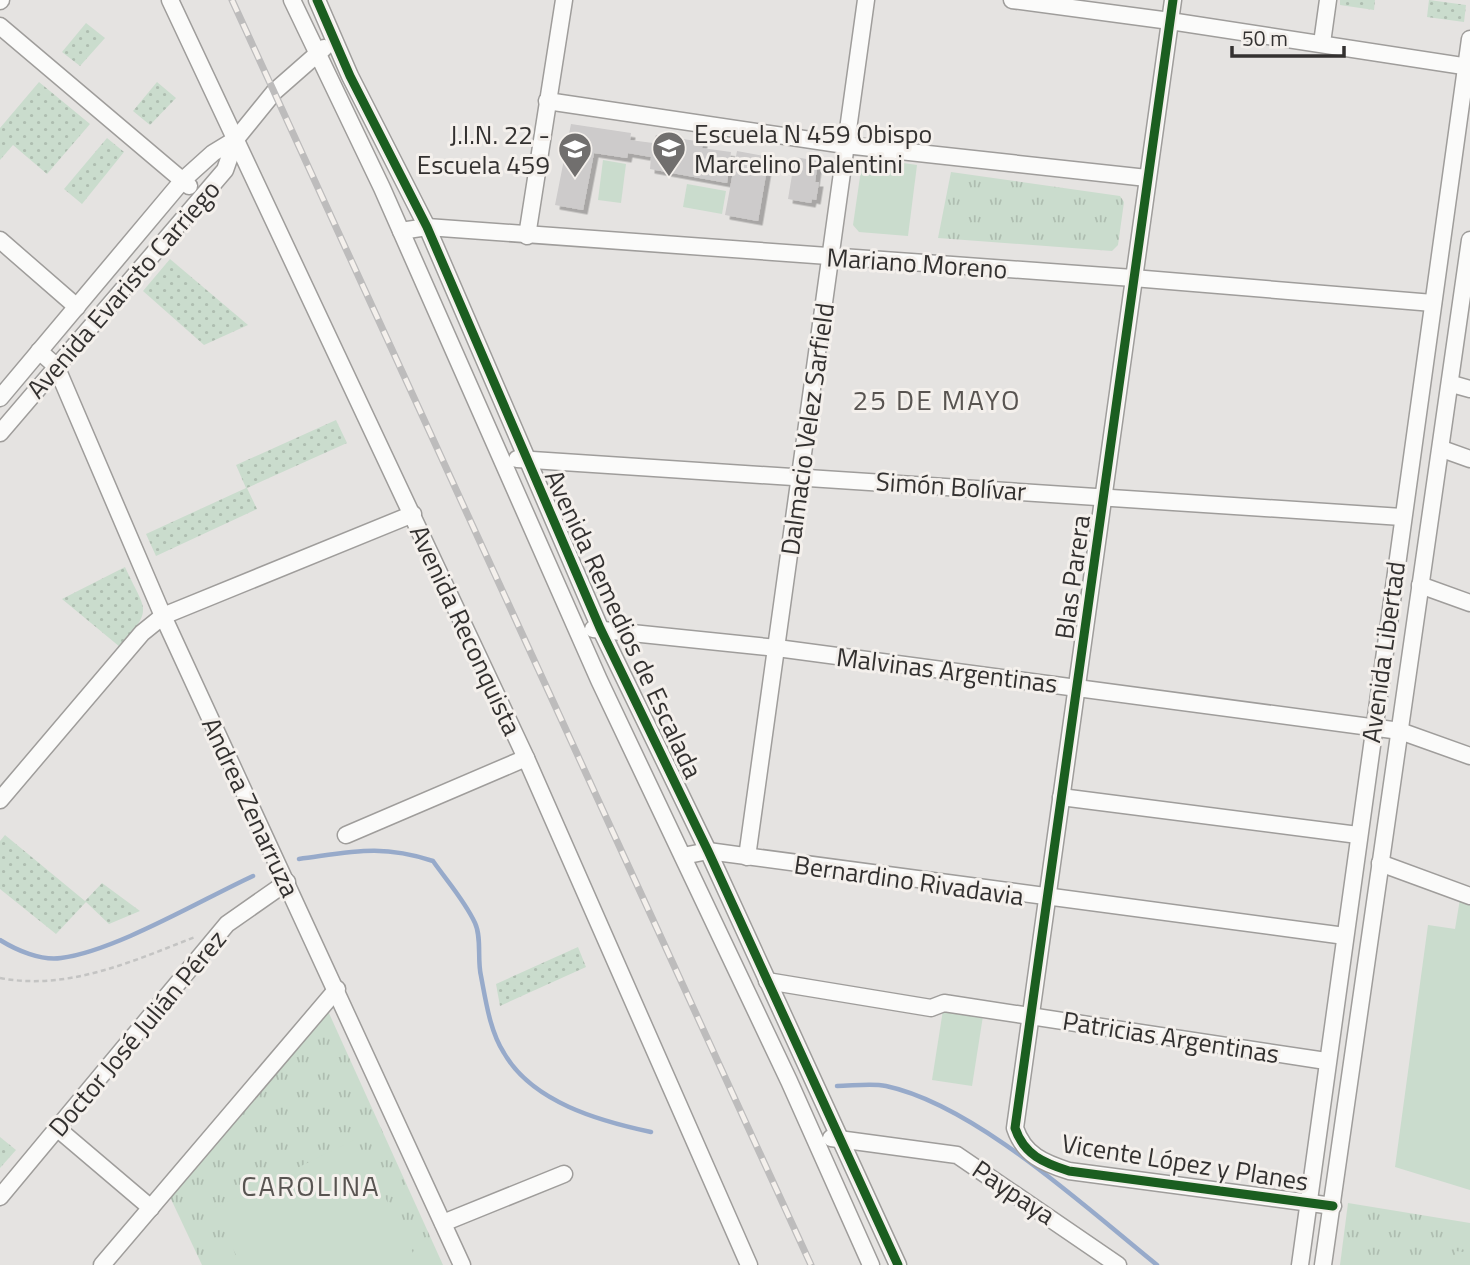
<svg xmlns="http://www.w3.org/2000/svg" width="1470" height="1265" font-family="'Titillium Web',sans-serif">
	<defs>
		<pattern id="grass-dots" width="8" height="8" patternUnits="userSpaceOnUse" patternTransform="scale(1.75)"><rect width="8" height="8" fill="#cadccd"/><path d="M2 2h.1M6 6h.1" fill="none" stroke="#aebdb0" stroke-width="1.8" stroke-linecap="round"/></pattern>
		<pattern id="park-tufts" width="24" height="20" patternUnits="userSpaceOnUse" patternTransform="scale(1.75)"><rect width="24" height="20" fill="#cadccd"/><path d="M3 7l-1-3M5 7V3M7 7l1-3M15 17l-1-3M17 17v-4M19 17l1-3" fill="none" stroke="#aebdb0"/></pattern>
		<filter id="shadow"><feDropShadow dx="4.5" dy="4.5" stdDeviation="0" flood-color="#0004"/></filter>
	</defs>
	<rect width="100%" height="100%" fill="#e5e3e1"/>
	<!-- grass -->
	<g fill="url(#grass-dots)">
		<polygon points="1340,0 1375,0 1374,10 1340,5"/>
		<polygon points="1429,0 1466,5 1464,22 1427,17"/>
		<polygon points="86,23 105,38 80,66 62,52"/>
		<polygon points="39,82 90,124 47,174 13,145 0,160 0,128"/>
		<polygon points="157,82 176,98 150,125 133,111"/>
		<polygon points="107,138 124,152 82,204 64,189"/>
		<polygon points="170,259 248,325 204,345 143,291"/>
		<polygon points="336,420 347,443 247,488 257,509 156,556 146,534 246,488 236,465"/>
		<path d="M125,567C146,613 154,607 120,647L62,599Z"/>
		<polygon points="5,835 85,901 102,883 140,911 109,924 86,902 56,934 0,889 0,841"/>
		<polygon points="578,947 586,967 500,1006 496,984"/>
		<polygon points="0,1137 16,1150 0,1168"/>
	</g>
	<!-- park -->
	<g fill="url(#park-tufts)">
		<polygon points="951,172 1120,196 1124,202 1118,245 1112,251 938,238"/>
		<polygon points="328,1011 443,1265 202,1265 170,1197"/>
		<polygon points="1348,1203 1470,1223 1470,1265 1340,1265"/>
	</g>
	<!-- pitch -->
	<g fill="#cadccd">
		<polygon points="869,158 917,165 908,236 859,232 853,225 862,163"/>
		<polygon points="603,160 626,164 621,203 598,200"/>
		<polygon points="687,184 726,191 722,214 683,207"/>
		<polygon points="1460,899 1470,903 1470,1190 1395,1167 1428,925 1455,929"/>
		<polygon points="943,1010 983,1016 972,1086 932,1080"/>
		<polygon points="356,1139 419,1265 241,1265 213,1209"/>
		<polygon points="1456,1251 1470,1253 1470,1265 1454,1265"/>
	</g>
	<g fill="none" stroke-linecap="round" stroke-linejoin="round">
		<!-- stream -->
		<g stroke="#97aaca" stroke-width="4.5">
			<path d="M299,859C352,852 380,844 433,861C447,881 465,901 475,923C482,938 477,960 481,976C486,1002 490,1031 504,1053C532,1102 599,1121 651,1132"/>
			<path d="M0,940C16,950 41,961 61,958C115,951 201,900 253,876"/>
			<path d="M837,1086C852,1086 871,1083 886,1086C975,1105 1085,1207 1157,1265"/>
		</g>
	</g>
	<!-- building -->
	<g fill="#cdcbcb" filter="url(#shadow)">
		<polygon points="571,124 631,133 630,140 653,143 656,135 703,142 702,148 731,152 727,183 650,169 651,157 628,153 627,158 594,153 583,210 555,205"/>
		<polygon points="737,151 769,157 758,221 725,215"/>
		<polygon points="795,157 818,161 815,182 819,182 816,200 812,199 811,203 788,199"/>
	</g>
	<g fill="none" stroke-linecap="round" stroke-linejoin="round">
		<!-- minor casing -->
		<g stroke="#9f9d9b" stroke-width="19">
			<g id="minor">
				<polyline points="170,0 526,758 749,1265"/>
				<polyline points="292,0 382,188 599,680 789,1081 871,1265"/>
				<polyline points="317,0 350,76 427,227 600,628 708,851 898,1265"/>
				<polyline points="1012,0 1170,21 1470,67"/>
				<path d="M1173,0L1015,1128C1024,1155 1044,1163 1069,1171L1333,1206"/>
				<polyline points="0,1 1,0"/>
				<polyline points="0,26 189,186"/>
				<polyline points="1322,43 1328,0"/>
				<polyline points="547,101 845,145 1147,178"/>
				<polyline points="401,231 427,227 1133,278 1433,303"/>
				<polyline points="527,236 564,0"/>
				<polyline points="0,240 77,307"/>
				<polyline points="39,351 56,366 163,616 462,1265"/>
				<polyline points="1452,384 1470,389"/>
				<polyline points="0,398 183,180 213,153 236,139 275,91 324,48"/>
				<polyline points="0,433 225,170 236,139"/>
				<polyline points="1442,449 1470,459"/>
				<polyline points="517,459 1402,517"/>
				<polyline points="1420,585 1470,603"/>
				<polyline points="593,629 777,648 1400,731 1470,756"/>
				<polyline points="1061,797 1358,835"/>
				<polyline points="0,800 142,633 163,616 413,514"/>
				<polyline points="346,835 526,758"/>
				<polyline points="683,856 708,851 1345,936"/>
				<polyline points="747,857 866,0"/>
				<polyline points="1380,863 1470,896"/>
				<polyline points="767,981 931,1008 944,1003 1326,1061"/>
				<polyline points="58,1129 151,1208"/>
				<polyline points="831,1138 957,1155 1118,1265"/>
				<polyline points="0,1197 227,924 287,882"/>
				<polyline points="443,1223 564,1174"/>
				<polyline points="102,1265 337,989"/>
				<polyline points="1300,1265 1470,39"/>
				<polyline points="1323,1265 1470,240"/>
			</g>
		</g>
		<!-- path -->
		<path stroke="#c4c4c3" stroke-width="2.5" stroke-dasharray="5 3.5" stroke-linecap="butt" d="M0,978C68,991 133,961 195,937"/>
		<!-- minor -->
		<use href="#minor" stroke="#fbfbfa" stroke-width="16"/>
		<!-- rail casing -->
		<g stroke="#bdbcbc" stroke-width="7">
			<polyline id="rail" points="232,0 811,1265"/>
		</g>
		<!-- rail -->
		<use href="#rail" stroke="#f4f0ec" stroke-width="4.5" stroke-dasharray="13" stroke-linecap="butt"/>
		<!-- cycleway casing -->
		<g stroke="#f4f0ec" stroke-width="13">
			<g id="cycleway">
				<polyline points="317,0 350,76 427,227 600,628 708,851 898,1265"/>
				<path d="M1173,0L1015,1128C1024,1155 1044,1163 1069,1171L1333,1206"/>
			</g>
		</g>
		<!-- cycleway -->
		<use href="#cycleway" stroke="#1b5e20" stroke-width="9"/>
	</g>
	<!-- icons -->
	<defs>
		<g id="school-pin" transform="scale(1.75)"><path d="M0 17L-7.5 6A9.5 9.5 0 1 1 7.5 6Z" fill="#716f6e" stroke="#f4f0ec"/><path d="M0-5L7-2L0 1L-7-2ZM-4 1L0 2.5L4 1V4Q0 6-4 4Z" fill="#fff"/></g>
	</defs>
	<g fill-rule="evenodd">
		<use href="#school-pin" x="669" y="148"/>
		<use href="#school-pin" x="575" y="149"/>
	</g>
	<g text-anchor="middle" dominant-baseline="central" stroke-width="6" stroke-linejoin="round" paint-order="stroke">
		<!-- poi labels -->
		<g font-size="26" fill="#333130" stroke="#f4f0ec" text-anchor="start">
			<text x="694" y="133">Escuela N 459 Obispo<tspan x="694" dy="30">Marcelino Palentini</tspan></text>
			<text x="550" y="134" text-anchor="end">J.I.N. 22 -<tspan x="550" dy="30">Escuela 459</tspan></text>
		</g>
		<!-- street labels -->
		<g font-size="26" fill="#333130" stroke="#f4f0ec">
			<text transform="translate(917 263) rotate(4)">Mariano Moreno</text>
			<text transform="translate(123 289) rotate(-49)">Avenida Evaristo Carriego</text>
			<text transform="translate(807 429) rotate(-82)">Dalmacio Velez Sarfield</text>
			<text transform="translate(951 486) rotate(4)">Simón Bolívar</text>
			<text transform="translate(1072 577) rotate(-82)">Blas Parera</text>
			<text transform="translate(624 624) rotate(65)">Avenida Remedios de Escalada</text>
			<text transform="translate(466 630) rotate(65)">Avenida Reconquista</text>
			<text transform="translate(1383 652) rotate(-82)">Avenida Libertad</text>
			<text transform="translate(947 670) rotate(7)">Malvinas Argentinas</text>
			<text transform="translate(251 807) rotate(65)">Andrea Zenarruza</text>
			<text transform="translate(909 880) rotate(8)">Bernardino Rivadavia</text>
			<text transform="translate(137 1033) rotate(-50)">Doctor José Julián Pérez</text>
			<text transform="translate(1171 1037) rotate(9)">Patricias Argentinas</text>
			<text transform="translate(1185 1162) rotate(9)">Vicente López y Planes</text>
			<text transform="translate(1014 1192) rotate(34)">Paypaya</text>
		</g>
		<!-- neighbourhood labels -->
		<g font-size="28" letter-spacing="2" fill="#585451" stroke="#f4f0ec">
			<text x="937" y="399">25 DE MAYO</text>
			<text x="311" y="1185">CAROLINA</text>
		</g>
	</g>
	<!-- scale -->
	<path d="M1232 46v10h112v-10" fill="none" stroke="#333130" stroke-width="3.5"/>
	<text x="1242" y="46" font-size="21" fill="#333130" stroke="#f4f0ec" stroke-width="5" paint-order="stroke">50 m</text>
</svg>
